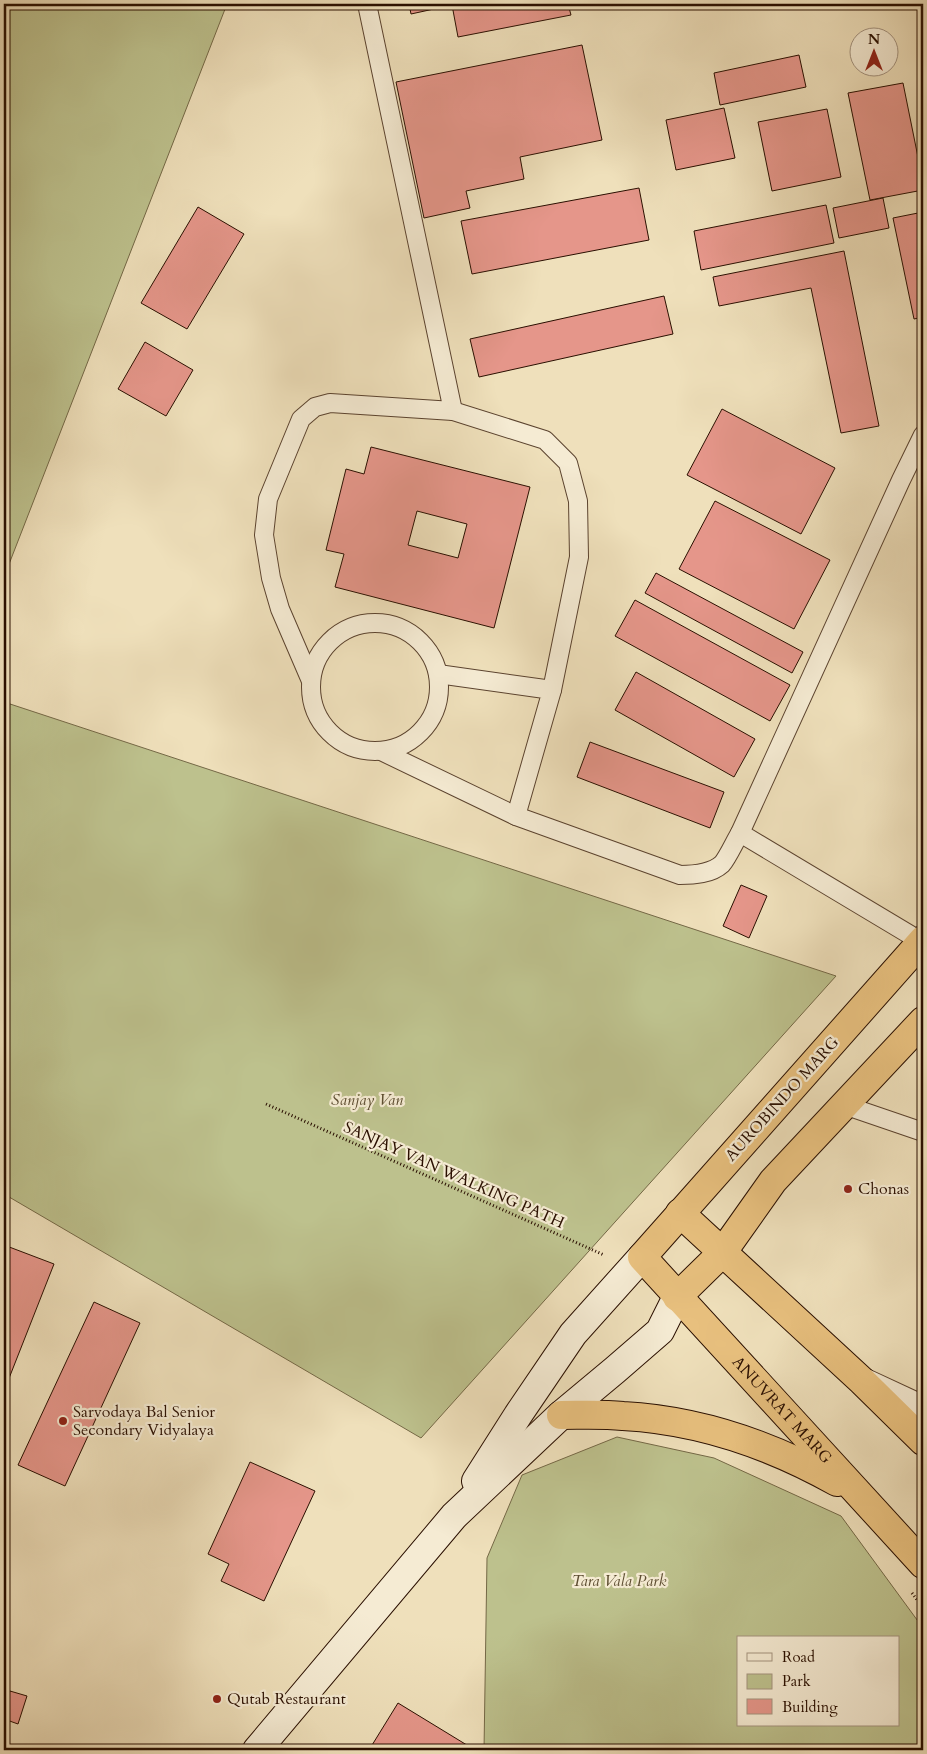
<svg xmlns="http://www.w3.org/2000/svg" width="927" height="1754" font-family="Cardo,serif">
	<rect width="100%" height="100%" fill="#efe0bb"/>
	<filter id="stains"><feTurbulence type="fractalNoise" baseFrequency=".004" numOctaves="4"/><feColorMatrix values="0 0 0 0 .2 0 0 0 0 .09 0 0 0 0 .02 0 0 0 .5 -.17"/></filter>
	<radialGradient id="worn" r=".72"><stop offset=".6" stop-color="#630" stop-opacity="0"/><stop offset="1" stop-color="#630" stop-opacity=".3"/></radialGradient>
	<!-- green -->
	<g fill="#bdc18d" stroke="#746846" fill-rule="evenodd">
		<polygon points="4,4 227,4 4,577"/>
		<polygon points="4,702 836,976 421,1438 4,1194"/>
		<path d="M617,1437L714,1458L841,1516L923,1628V1750H484L487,1558L522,1475ZM738,1638H898V1725H738Z"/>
	</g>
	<!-- building -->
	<g fill="#e5968a" stroke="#2a0f00" fill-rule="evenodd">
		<polygon points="409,4 568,4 571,15 458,37 452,5 411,14"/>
		<polygon points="582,45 602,140 520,157 524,179 466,191 470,208 424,218 396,82"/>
		<polygon points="799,55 806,87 720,105 714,73"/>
		<polygon points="903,83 923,182 923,190 870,200 848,93"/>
		<polygon points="724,108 735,158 676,170 666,120"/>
		<polygon points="827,109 841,177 772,191 758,122"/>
		<polygon points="639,188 649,240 472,274 461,221"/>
		<polygon points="883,198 889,228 839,238 833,208"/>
		<polygon points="826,205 834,243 701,270 694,231"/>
		<polygon points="198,207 244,234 187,329 141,303"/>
		<polygon points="923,212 923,317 914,319 893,218"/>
		<polygon points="844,251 879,426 841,433 811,288 719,306 713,277"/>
		<polygon points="664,296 673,334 479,377 470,339"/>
		<polygon points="145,342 193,370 166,416 118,389"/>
		<polygon points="722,409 835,468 801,534 687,475"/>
		<path d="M371,447L530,487L494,628L335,587L344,554L326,550L346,469L364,474ZM417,511L467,524L458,558L408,545Z"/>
		<polygon points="715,501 830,560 794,629 679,569"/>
		<polygon points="656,573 803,652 792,673 645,593"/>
		<polygon points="635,600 790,685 770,721 615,636"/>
		<polygon points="636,672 755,739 734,777 615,710"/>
		<polygon points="590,742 724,792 710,828 577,777"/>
		<polygon points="741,885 767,896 749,938 723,926"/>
		<polygon points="4,1245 54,1264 4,1391"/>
		<polygon points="94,1302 140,1323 65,1486 18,1465"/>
		<polygon points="250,1462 315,1491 264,1601 221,1581 229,1564 208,1554"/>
		<polygon points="10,1691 27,1696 18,1724 4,1719 4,1711"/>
		<polygon points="398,1703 475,1750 369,1750"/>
	</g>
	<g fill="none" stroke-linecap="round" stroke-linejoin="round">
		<!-- lane casing -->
		<g stroke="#5b432f" stroke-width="20">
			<g id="lane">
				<polyline points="453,411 545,440 568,463 578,501 579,557 552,690"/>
				<circle cx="375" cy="687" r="64"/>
				<path d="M438,674L552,690L516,816L680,875C694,875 711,874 722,864C728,857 735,841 740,833"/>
				<polyline points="311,681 280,609 271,578 264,535 268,499 301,419 315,407 330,403 453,411 367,4"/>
				<polyline points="381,751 516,816"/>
				<polyline points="922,942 740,833 901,480 923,435"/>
				<polyline points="844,1105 923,1132"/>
			</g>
		</g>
		<!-- street casing -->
		<g stroke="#5b432f" stroke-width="30">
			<polyline id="street" points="865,1383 923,1410"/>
		</g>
		<!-- secondary casing -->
		<g stroke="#2a0f00" stroke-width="30">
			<g id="secondary">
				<polyline points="476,1481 518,1415 573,1334 642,1257"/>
				<polyline points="257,1750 454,1516 561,1415 615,1370 660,1331 677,1297"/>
			</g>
		</g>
		<!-- highway casing -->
		<g stroke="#2a0f00" stroke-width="30">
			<g id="highway">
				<path id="s1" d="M923,940L642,1257L923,1564"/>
				<polyline points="680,1213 862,1381 923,1441"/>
				<polyline points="677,1297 722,1253 773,1181 923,1021"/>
				<path d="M561,1415C582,1415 602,1414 623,1416C698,1420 771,1445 837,1482"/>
			</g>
		</g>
		<!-- path -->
		<g stroke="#2a0f00" stroke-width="3" stroke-dasharray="1 2.5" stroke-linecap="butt">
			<polyline points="266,1104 604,1255"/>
			<polyline points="912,1593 923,1608"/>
		</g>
		<!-- lane -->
		<use href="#lane" stroke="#f5ebd3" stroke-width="18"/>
		<!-- street -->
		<use href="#street" stroke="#f5ebd3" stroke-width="28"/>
		<!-- secondary -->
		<use href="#secondary" stroke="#f5ebd3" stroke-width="28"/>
		<!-- highway -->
		<use href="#highway" stroke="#e8c07e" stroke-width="28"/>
	</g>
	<!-- markers -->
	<g fill="#8f2418" stroke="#f5ebd3" stroke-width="2">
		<circle cx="848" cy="1189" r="5"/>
		<circle cx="63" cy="1421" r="5"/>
		<circle cx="217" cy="1699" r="5"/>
	</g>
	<g text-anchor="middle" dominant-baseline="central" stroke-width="4.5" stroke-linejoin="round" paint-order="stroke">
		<!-- street labels -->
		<g font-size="16" fill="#2a0f00" stroke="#f5ebd3">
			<text transform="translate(782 1099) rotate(-48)">AUROBINDO MARG</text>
			<text transform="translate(454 1175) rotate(24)">SANJAY VAN WALKING PATH</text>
			<text stroke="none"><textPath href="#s1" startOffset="631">ANUVRAT MARG</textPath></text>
		</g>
		<!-- park labels -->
		<g font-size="16" font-style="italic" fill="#5d4d31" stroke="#f5ebd3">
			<text x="367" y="1100">Sanjay Van</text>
			<text x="619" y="1581">Tara Vala Park</text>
		</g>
		<!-- poi labels -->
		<g font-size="16" fill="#2a0f00" stroke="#f5ebd3" text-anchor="start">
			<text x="858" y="1189">Chonas</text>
			<text x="73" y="1412">Sarvodaya Bal Senior<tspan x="73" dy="18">Secondary Vidyalaya</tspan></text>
			<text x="227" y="1699">Qutab Restaurant</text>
		</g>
	</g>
	<!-- margin -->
	<rect width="927" height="1754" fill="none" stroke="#efe0bb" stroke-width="20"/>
	<rect x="5" y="5" width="917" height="1744" fill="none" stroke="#2a0f00" stroke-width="2.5"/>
	<rect x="10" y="10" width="907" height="1734" fill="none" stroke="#2a0f00"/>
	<!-- legend -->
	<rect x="737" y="1636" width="162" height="90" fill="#f5ebd3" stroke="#a4937f"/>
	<rect x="747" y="1653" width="25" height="8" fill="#f5ebd3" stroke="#a4937f"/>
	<text x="782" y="1662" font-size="15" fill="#2a0f00">Road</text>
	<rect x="747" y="1674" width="25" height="15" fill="#bdc18d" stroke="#a4937f"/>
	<text x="782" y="1686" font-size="15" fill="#2a0f00">Park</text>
	<rect x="747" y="1699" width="25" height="15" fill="#e5968a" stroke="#a4937f"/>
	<text x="782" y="1712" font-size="15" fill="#2a0f00">Building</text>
	<!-- north arrow -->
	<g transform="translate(874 52)"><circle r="24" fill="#f5ebd3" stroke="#a4937f"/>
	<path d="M0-4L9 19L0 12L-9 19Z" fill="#8f2418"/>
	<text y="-8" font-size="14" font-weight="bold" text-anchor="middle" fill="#2a0f00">N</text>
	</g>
	<rect width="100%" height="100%" filter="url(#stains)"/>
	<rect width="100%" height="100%" fill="url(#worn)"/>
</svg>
